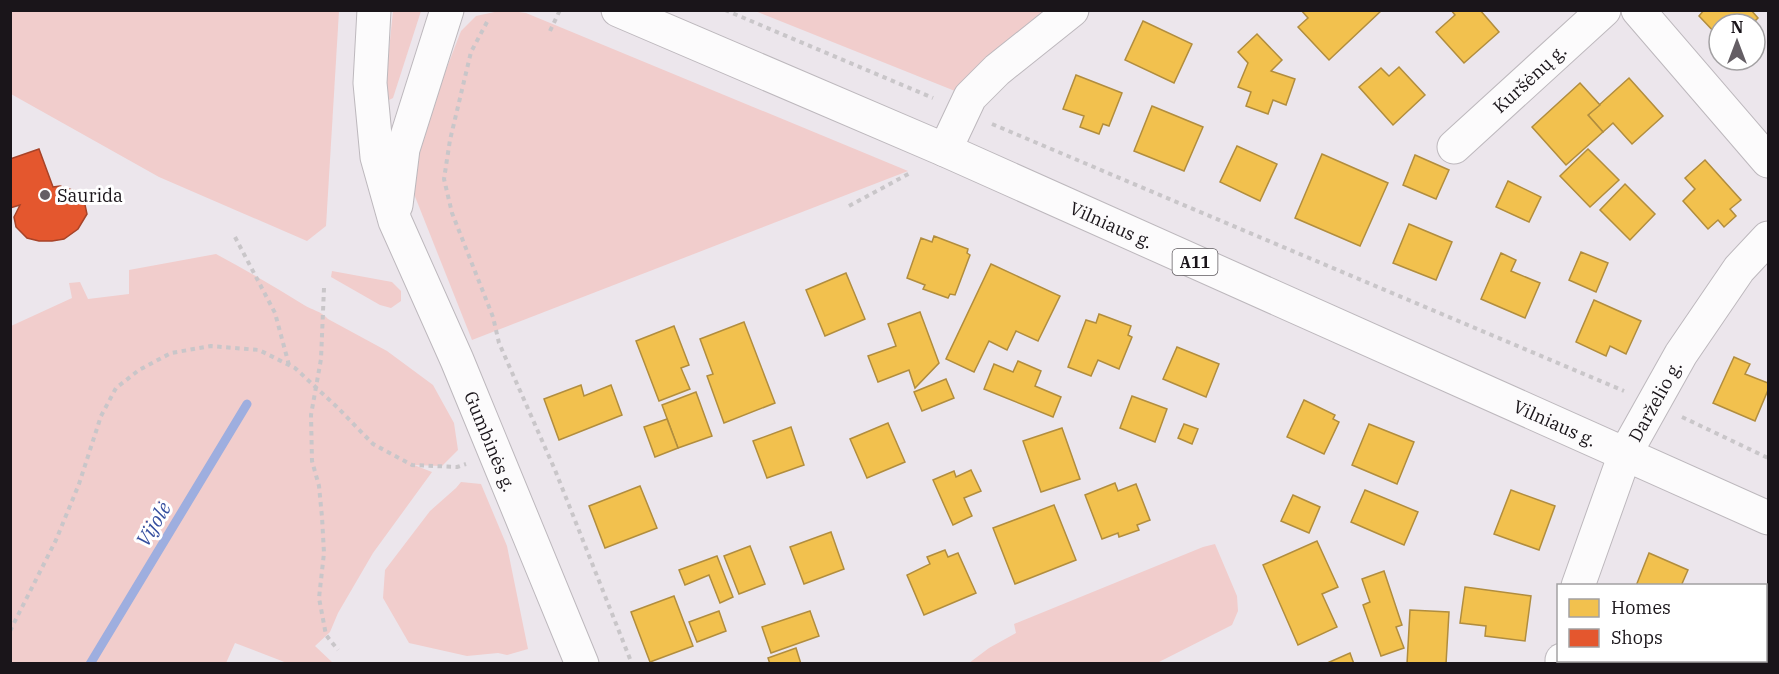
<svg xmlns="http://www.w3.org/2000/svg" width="1779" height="674" font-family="'IBM Plex Serif',serif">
	<rect width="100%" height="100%" fill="#ece6ec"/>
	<!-- green -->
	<g fill="#f1cdcc">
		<polygon points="11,10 339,11 326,226 307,241 159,177 11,94"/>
		<polygon points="504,10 526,13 908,171 472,340 414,194 416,155 434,101 461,31 476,16"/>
		<polygon points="393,11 421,11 393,98 389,100 385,98 385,90"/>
		<polygon points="755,11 1072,11 970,97"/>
		<path d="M216,254C246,270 275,287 304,305C312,310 321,311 328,319L387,351L433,385L454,423L458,450L442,466L414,465L432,472L373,553L338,613L330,632L315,646L333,663H287L235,643L226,663H11V326L72,298L69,283L80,282L88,299L129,294V270Z"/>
		<polygon points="332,271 392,282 401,291 401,301 391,308 380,305 331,277"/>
		<polygon points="461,482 481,484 507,546 528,649 507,655 498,653 467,656 409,643 383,598 385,570 430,511 456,488"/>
		<polygon points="1215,544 1237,596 1238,611 1232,625 1157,663 969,663 989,648 1016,633 1014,624 1203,547"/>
	</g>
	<!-- homes -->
	<g fill="#f2c14e" stroke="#b18d3e" stroke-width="1.5">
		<polygon points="1301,10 1382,10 1329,60 1298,27 1308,18"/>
		<polygon points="1451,10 1480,10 1499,32 1464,63 1436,32 1455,15"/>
		<polygon points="1704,10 1751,10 1758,18 1752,24 1719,24 1719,37 1699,16"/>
		<polygon points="1143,21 1192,44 1174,83 1125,60"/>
		<polygon points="1257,34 1282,60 1271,71 1295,79 1286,105 1273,100 1268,114 1246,106 1251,92 1238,87 1248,63 1238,52"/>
		<polygon points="1399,67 1425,95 1393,125 1359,87 1381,68 1389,76"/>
		<polygon points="1076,75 1122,93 1109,126 1103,124 1099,134 1080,127 1084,116 1063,109"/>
		<polygon points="1629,78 1663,116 1632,144 1613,123 1603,132 1588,115"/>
		<polygon points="1580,83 1600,105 1588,115 1603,132 1566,165 1532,127"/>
		<polygon points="1152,106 1203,127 1184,171 1134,151"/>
		<polygon points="1237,146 1277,164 1260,201 1220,182"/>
		<polygon points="1588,149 1619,180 1590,207 1560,176"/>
		<polygon points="1322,154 1388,183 1360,246 1295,218"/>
		<polygon points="1415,155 1449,170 1436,199 1403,185"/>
		<polygon points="1705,160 1741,200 1730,209 1736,216 1724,227 1718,220 1708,229 1683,201 1695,189 1685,178"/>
		<polygon points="1508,181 1541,197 1529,222 1496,207"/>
		<polygon points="1625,184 1655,214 1630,240 1600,210"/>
		<polygon points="1409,224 1452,242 1436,280 1393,263"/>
		<polygon points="934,236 968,249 967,253 970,255 955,295 950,294 948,298 923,289 925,285 907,278 921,238 932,242"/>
		<polygon points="1581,252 1608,263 1596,292 1569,280"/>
		<polygon points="1501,253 1516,260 1511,271 1540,283 1525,318 1481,299"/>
		<polygon points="991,264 1060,296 1038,341 1016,331 1007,350 989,341 974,372 946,359"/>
		<polygon points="846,273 865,319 825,336 806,290"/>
		<polygon points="1594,300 1641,321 1626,354 1610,346 1606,356 1576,342"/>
		<polygon points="920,312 939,363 915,388 909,370 878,382 868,356 896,346 888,324"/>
		<polygon points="1099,314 1131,326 1128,335 1132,337 1119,369 1098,360 1091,376 1068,367 1086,320 1096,323"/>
		<polygon points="744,322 775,403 724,423 707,376 713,374 700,339"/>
		<polygon points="674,326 689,365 681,368 690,389 659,401 636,341"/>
		<polygon points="1177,347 1219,364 1206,397 1163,379"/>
		<polygon points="1734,357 1750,364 1745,374 1768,383 1768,390 1755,421 1713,403"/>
		<polygon points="1018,361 1041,371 1035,386 1061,397 1053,417 984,389 994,364 1013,372"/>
		<polygon points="946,379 954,398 922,411 914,392"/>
		<polygon points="581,385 584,396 611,385 622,415 559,440 544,399"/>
		<polygon points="696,392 712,436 678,448 662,405"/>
		<polygon points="1132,396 1167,409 1155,442 1120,428"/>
		<polygon points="1304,400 1335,415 1333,419 1339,422 1324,454 1287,437"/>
		<polygon points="667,419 678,448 655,457 644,427"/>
		<polygon points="888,423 905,462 867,478 850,439"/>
		<polygon points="1184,424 1198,429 1192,444 1178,438"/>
		<polygon points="1369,424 1414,442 1397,484 1352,465"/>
		<polygon points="791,427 804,465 767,478 753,441"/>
		<polygon points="1062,428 1080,479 1041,492 1023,441"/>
		<polygon points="971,470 981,491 964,498 972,516 953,525 933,480 954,471 956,477"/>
		<polygon points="1115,483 1118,491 1136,484 1150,520 1137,525 1139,530 1119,537 1118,533 1102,539 1085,495"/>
		<polygon points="640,486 657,528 605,548 589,506"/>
		<polygon points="1365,490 1418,512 1404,545 1351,522"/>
		<polygon points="1511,490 1555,506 1539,550 1494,534"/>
		<polygon points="1293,495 1320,507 1309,533 1281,521"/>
		<polygon points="1054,505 1076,560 1015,584 993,528"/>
		<polygon points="831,532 844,569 804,584 790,547"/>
		<polygon points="1317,541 1338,587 1322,594 1337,627 1298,645 1263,565"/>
		<polygon points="750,546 765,584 739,594 724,556"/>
		<polygon points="945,550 948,557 958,553 976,593 924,615 907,575 930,564 927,557"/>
		<polygon points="1649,553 1688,570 1681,586 1636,586"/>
		<polygon points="717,556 733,597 720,603 709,575 685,585 679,570"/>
		<polygon points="1384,571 1402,625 1396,627 1404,648 1381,656 1363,605 1370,602 1362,579"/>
		<polygon points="1465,587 1531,596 1525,641 1485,636 1486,626 1460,623"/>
		<polygon points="674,596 693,646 650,662 631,612"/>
		<polygon points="1766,602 1768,603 1768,653 1766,651"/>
		<polygon points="1410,610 1449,612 1446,664 1407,664"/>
		<polygon points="719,611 726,631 697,642 689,622"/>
		<polygon points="810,611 819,636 771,653 762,627"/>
		<polygon points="796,648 801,664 770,664 768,658"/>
		<polygon points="1350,653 1354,664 1325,664"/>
		<polygon points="1653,660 1697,660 1697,664 1652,664"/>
	</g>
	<!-- shops -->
	<polygon fill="#e4572e" stroke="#a74328" stroke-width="1.5" points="39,149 53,187 60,186 75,191 84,200 87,214 78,229 64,239 52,241 39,241 27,238 16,227 14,217 20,205 10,208 10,159"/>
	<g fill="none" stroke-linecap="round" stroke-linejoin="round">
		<!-- stream -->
		<polyline stroke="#9eaedf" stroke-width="9" points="90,664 247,404"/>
		<!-- minor casing -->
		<g stroke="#bdb8bd" stroke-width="35">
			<g id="minor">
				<polyline points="1638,10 1768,161"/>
				<path id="s1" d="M1454,147L1604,10"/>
				<polyline points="945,150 970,97 997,70 1072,10"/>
				<path id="s2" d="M1578,586L1625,454L1681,354L1739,269L1768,238"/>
				<polyline points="1562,664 1562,660"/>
			</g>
		</g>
		<!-- major casing -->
		<g stroke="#bdb8bd" stroke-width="35">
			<g id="major">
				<path id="s3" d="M374,10L370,83L377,157L395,221L457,360L582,664"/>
				<polyline points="396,205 403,149 447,10"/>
			</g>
		</g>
		<!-- highway casing -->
		<g stroke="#bdb8bd" stroke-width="35">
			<g id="highway">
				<path id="s4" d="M618,10L945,150L1768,518"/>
			</g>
		</g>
		<!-- path -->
		<g stroke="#c9c6c9" stroke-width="4" stroke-dasharray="4.5 4.5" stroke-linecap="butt">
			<polyline points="725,10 933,98"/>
			<polyline points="487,22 471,52 450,140 444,179 452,213 493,317 499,343 555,470 632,664"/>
			<polyline points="550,31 560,10"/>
			<polyline points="992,124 1624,391"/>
			<polyline points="849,206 912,172"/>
			<polyline points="235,237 275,313 289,365"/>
			<polyline points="324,288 321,359 311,415 312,461 319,486 322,517 324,553 319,598 326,635 338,650"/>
			<polyline points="1682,417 1768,458"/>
			<polyline points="10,631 56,540 79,484 101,416 116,388 139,370 171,353 211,346 259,350 295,368 337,407 373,444 412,465 457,467 466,464"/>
		</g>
		<!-- minor -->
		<use href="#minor" stroke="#fcfbfc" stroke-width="33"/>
		<!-- major -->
		<use href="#major" stroke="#fcfbfc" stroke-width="33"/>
		<!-- highway -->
		<use href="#highway" stroke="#fcfbfc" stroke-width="33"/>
	</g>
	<!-- markers -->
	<circle fill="#645e64" stroke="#fff" stroke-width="2" cx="45" cy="195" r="6"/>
	<g text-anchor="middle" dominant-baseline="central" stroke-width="6" stroke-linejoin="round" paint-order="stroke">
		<!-- shield labels -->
		<rect fill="#fff" stroke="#5f5b5f" stroke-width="1.5" x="1172.5" y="249" width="45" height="26" rx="4.5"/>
		<g font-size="16" font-weight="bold" fill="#1a151a">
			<text x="1195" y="262">A11</text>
		</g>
		<!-- street labels -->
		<g font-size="18" fill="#1a151a" stroke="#fff">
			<text stroke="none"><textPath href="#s1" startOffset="102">Kuršėnų g.</textPath></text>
			<text stroke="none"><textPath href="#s4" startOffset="538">Vilniaus g.</textPath></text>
			<text stroke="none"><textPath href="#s2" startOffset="201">Darželio g.</textPath></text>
			<text stroke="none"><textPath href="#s4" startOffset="1024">Vilniaus g.</textPath></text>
			<text stroke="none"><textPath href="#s3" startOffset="454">Gumbinės g.</textPath></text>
		</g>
		<!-- poi labels -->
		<g font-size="18" fill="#1a151a" stroke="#fff" text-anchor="start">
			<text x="57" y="195">Saurida</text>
		</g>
		<!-- water labels -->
		<g font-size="20" font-style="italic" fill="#344e9e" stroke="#fff">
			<text transform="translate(153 524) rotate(-59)">Vijolė</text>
		</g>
	</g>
	<!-- border -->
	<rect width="1779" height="674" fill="none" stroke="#1a151a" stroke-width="24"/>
	<!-- legend -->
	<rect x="1557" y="584" width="210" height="78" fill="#ffffff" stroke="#a3a1a3" stroke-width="1.5"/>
	<rect x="1569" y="599" width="30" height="18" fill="#f2c14e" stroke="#a3a1a3" stroke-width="1.5"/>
	<text x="1611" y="614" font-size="18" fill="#1a151a">Homes</text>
	<rect x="1569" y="629" width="30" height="18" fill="#e4572e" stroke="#a3a1a3" stroke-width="1.5"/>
	<text x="1611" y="644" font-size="18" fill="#1a151a">Shops</text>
	<!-- north arrow -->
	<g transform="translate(1737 42)"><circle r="28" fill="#ffffff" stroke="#a3a1a3" stroke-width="1.5"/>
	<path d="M0-4.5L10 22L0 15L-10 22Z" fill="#645e64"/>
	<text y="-9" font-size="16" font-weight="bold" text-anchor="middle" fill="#1a151a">N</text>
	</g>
</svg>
